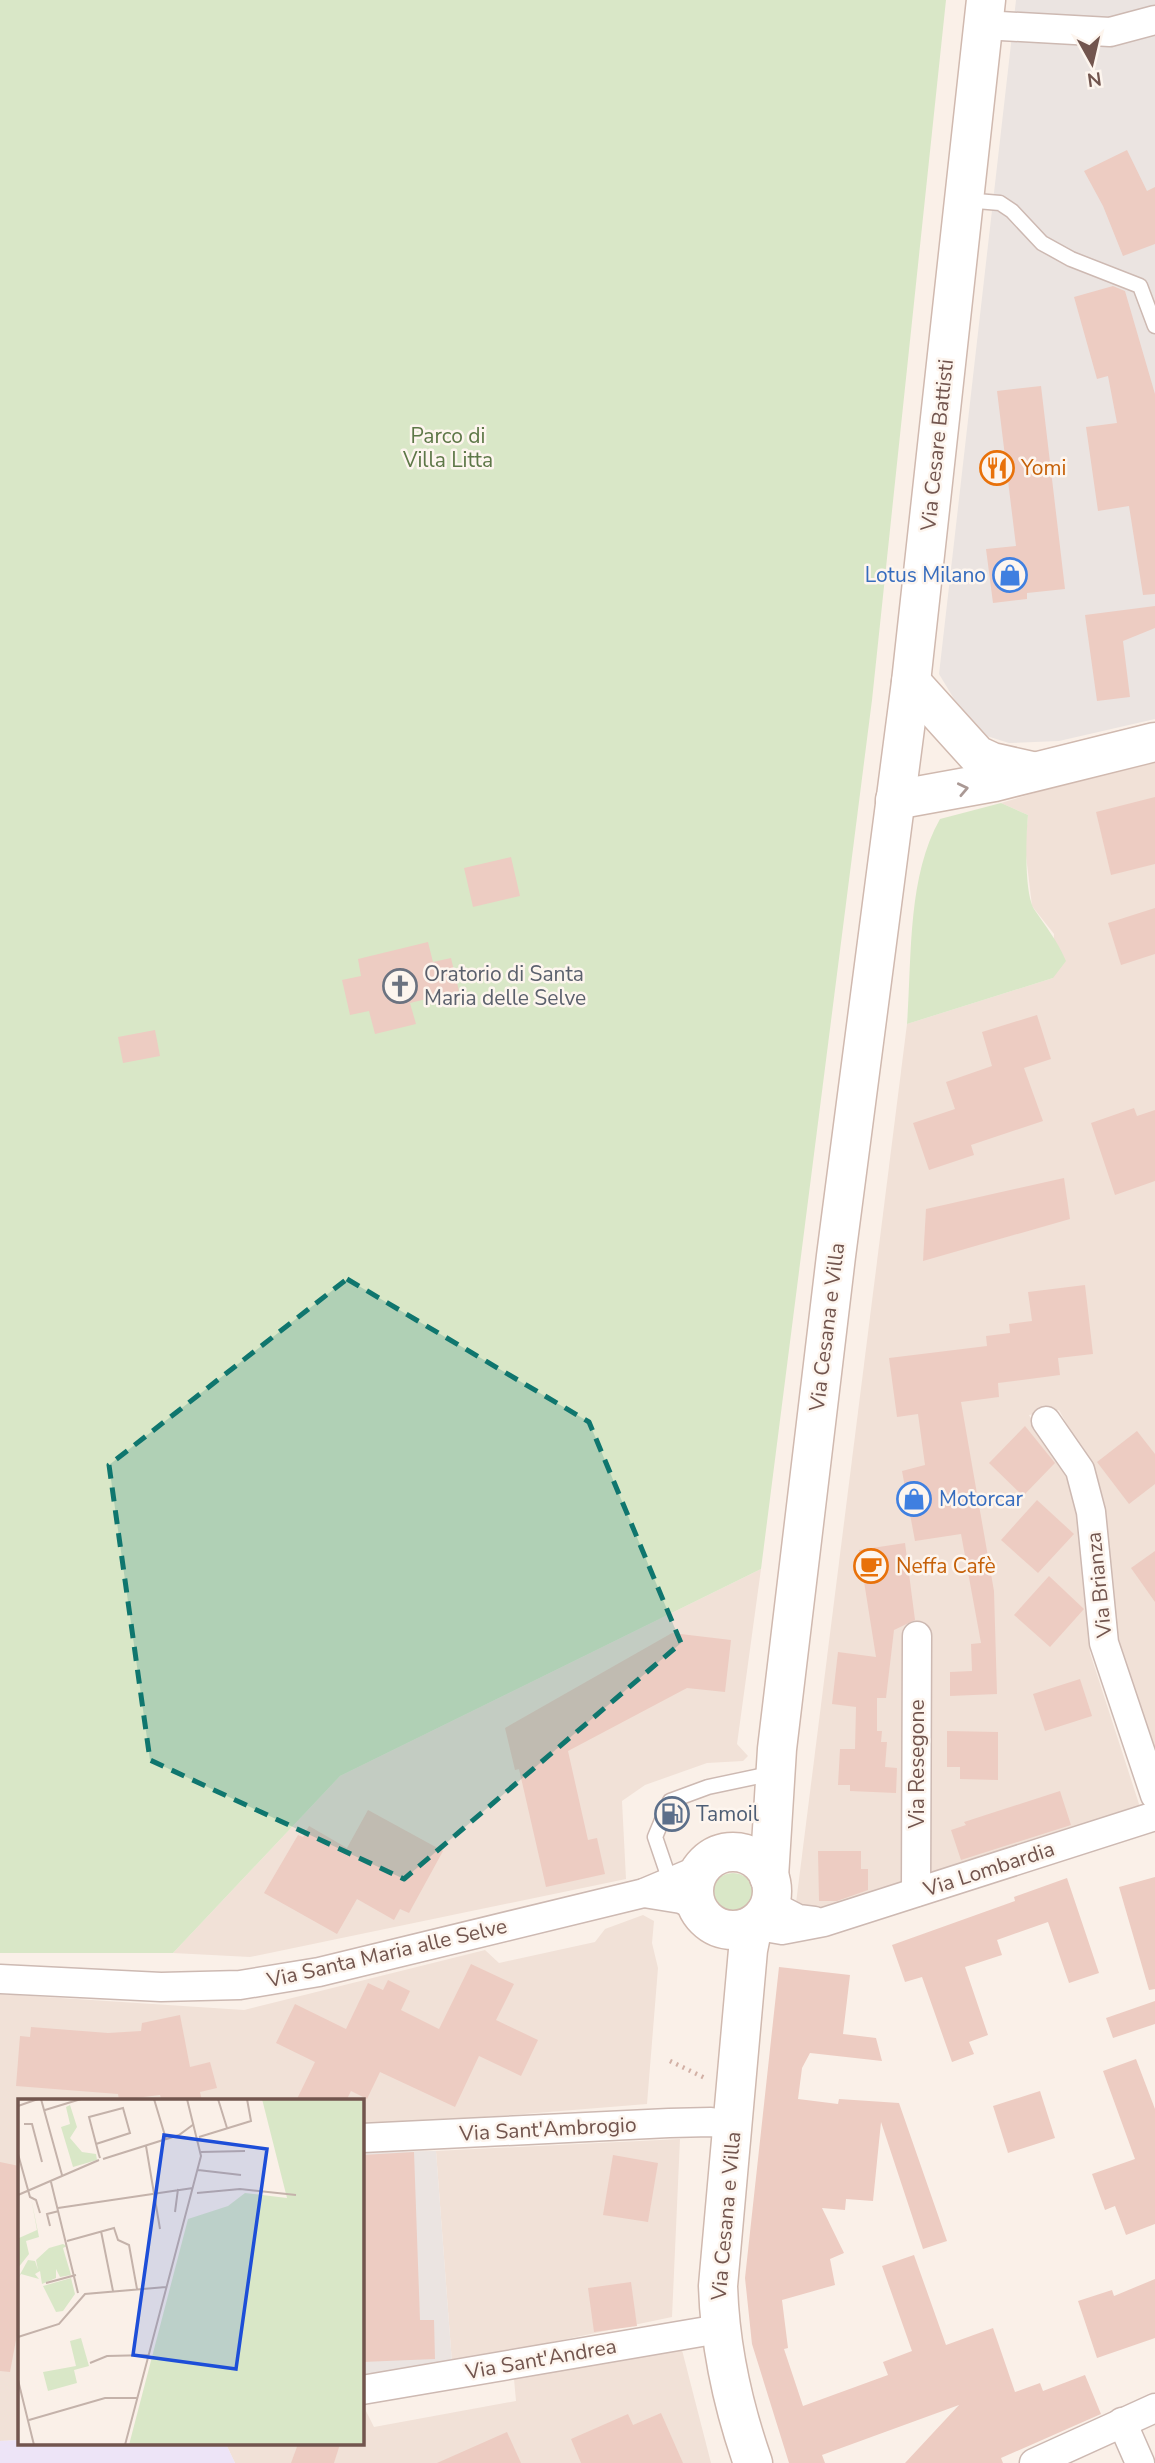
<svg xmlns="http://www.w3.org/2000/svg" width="1155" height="2463" font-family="'Nunito Sans',sans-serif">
	<rect width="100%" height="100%" fill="#faf0e8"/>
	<!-- residential -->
	<g fill="#f1e1d7">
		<polygon points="1155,757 1155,1755 1112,1638 1096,1478 1059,1410 1029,1415 1073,1486 1078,1507 1090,1653 1140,1807 825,1911 796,1903 907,1024 1053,978 1054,934 1032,906 1025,847 1028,815 1001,803"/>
		<polygon points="761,1569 737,1744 748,1756 743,1761 707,1763 645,1785 622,1801 626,1879 250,1957 173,1953 340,1776"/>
		<polygon points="643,1915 654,1921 652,1943 658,1968 647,2104 362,2127 362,2101 19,2101 19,2440 0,2441 0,1994 244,2010 485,1950 499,1963 595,1942 605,1929"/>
		<polygon points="680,2139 672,2317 452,2363 436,2151"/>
		<polygon points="682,2350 711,2463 235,2463 226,2444 362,2444 362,2403 374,2427 516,2401 514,2379"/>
	</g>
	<!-- industrial -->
	<g fill="#ebe4e1">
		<polygon points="1016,0 1155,0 1155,719 1059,741 1009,743 974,732 939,674"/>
		<polygon points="436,2151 452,2363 362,2378 362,2152"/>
	</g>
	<!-- education -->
	<polygon fill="#ede4f7" points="19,2440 19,2444 226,2444 235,2463 0,2463 0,2441"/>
	<!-- green -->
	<g fill="#d9e7c7">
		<polygon points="0,0 946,0 872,700 761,1569 340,1776 173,1953 0,1953"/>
		<path d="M1001,803L1028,815C1026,836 1024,891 1034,909C1046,927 1057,940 1066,961L1053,978L907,1024C912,958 907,877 940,819Z"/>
		<circle cx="733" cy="1894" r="21"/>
	</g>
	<!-- building -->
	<g fill="#edccc2">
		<polygon points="1127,150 1147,191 1155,187 1155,244 1123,256 1103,206 1084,171"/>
		<polygon points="1113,286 1125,291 1155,394 1155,594 1143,595 1129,506 1098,511 1086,427 1117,423 1108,376 1097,379 1074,297"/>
		<polygon points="1041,386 1065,589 1027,593 1027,599 993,603 986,549 1016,546 997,391"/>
		<polygon points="1155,606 1155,628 1123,641 1130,697 1097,701 1085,615"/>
		<polygon points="1155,797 1155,864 1111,875 1096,812"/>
		<polygon points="511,857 520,896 473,907 464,868"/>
		<polygon points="1155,908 1155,954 1121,965 1108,923"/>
		<polygon points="428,942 433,962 451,958 459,991 410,1003 416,1024 375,1034 369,1011 350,1015 342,980 361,976 358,959"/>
		<polygon points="1037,1015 1051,1059 1024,1068 1043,1121 971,1145 974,1155 929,1170 913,1123 955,1109 946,1082 992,1066 982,1032"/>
		<polygon points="155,1030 160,1056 123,1063 118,1037"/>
		<polygon points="1134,1108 1137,1116 1155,1110 1155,1181 1115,1195 1091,1123"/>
		<polygon points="1064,1178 1070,1219 923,1261 926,1209"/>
		<polygon points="1085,1285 1093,1354 1058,1358 1060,1375 998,1383 999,1397 961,1402 994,1591 997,1694 950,1696 950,1672 972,1671 971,1644 981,1643 961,1534 915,1541 902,1471 925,1465 918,1414 897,1417 889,1358 987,1346 986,1336 1010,1333 1009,1324 1032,1321 1028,1292"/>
		<polygon points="1025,1426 1055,1463 1023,1496 989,1463"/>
		<polygon points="1137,1431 1155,1454 1155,1484 1129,1504 1097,1462"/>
		<polygon points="1037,1500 1074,1534 1038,1573 1001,1540"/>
		<polygon points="905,1543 915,1620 894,1630 886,1698 877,1698 877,1731 882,1731 881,1742 887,1742 885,1767 897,1768 896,1793 850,1791 850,1785 838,1785 840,1749 855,1749 856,1707 832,1704 838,1652 876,1657 859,1550"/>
		<polygon points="1155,1551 1155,1602 1131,1568"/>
		<polygon points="1049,1576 1084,1609 1050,1647 1014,1615"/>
		<polygon points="672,1633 731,1640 725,1692 687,1688 568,1751 588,1840 597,1838 605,1874 546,1887 519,1769 515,1770 505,1728"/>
		<polygon points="1080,1679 1092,1716 1045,1731 1033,1694"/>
		<polygon points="947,1731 998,1732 998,1780 960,1779 960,1767 947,1767"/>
		<polygon points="1060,1791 1071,1825 961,1860 951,1830 966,1825 964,1822"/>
		<polygon points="368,1810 443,1851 409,1913 400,1909 394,1920 357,1899 337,1934 264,1893 298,1835 303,1837 309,1826 347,1848"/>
		<polygon points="818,1851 861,1851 861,1869 868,1869 868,1890 837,1901 819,1901"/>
		<polygon points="1155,1877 1155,1989 1149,1990 1119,1887"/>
		<polygon points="1067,1878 1099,1973 1069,1983 1048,1922 997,1940 1002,1955 965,1967 988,2035 969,2042 974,2054 952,2062 922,1977 905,1982 892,1945 1015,1901 1014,1897"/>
		<polygon points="471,1964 514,1984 496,2020 538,2040 521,2076 479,2056 455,2107 380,2072 367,2099 351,2091 346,2101 296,2101 315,2062 276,2043 295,2004 346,2029 368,1983 383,1990 388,1980 410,1991 401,2010 439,2029"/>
		<polygon points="779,1967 850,1975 843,2034 876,2038 882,2061 810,2053 802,2068 798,2099 838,2104 839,2099 899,2103 947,2241 923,2249 881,2122 873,2201 846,2199 845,2210 822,2208 844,2253 830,2259 835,2285 782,2300 788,2348 784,2349 803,2406 888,2375 883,2362 912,2351 882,2266 914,2255 946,2345 993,2328 1015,2392 1040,2383 1043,2391 1085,2375 1101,2414 1001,2458 1003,2463 905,2463 959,2405 822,2455 825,2463 789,2463 752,2344 745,2278"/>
		<polygon points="1155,2001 1155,2024 1113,2038 1106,2018"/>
		<polygon points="180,2015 190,2067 210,2062 217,2088 200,2092 202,2101 162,2101 160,2095 119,2100 118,2094 16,2086 20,2036 30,2037 31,2027 108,2033 141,2031 142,2023"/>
		<polygon points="1136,2059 1155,2109 1155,2224 1126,2235 1115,2206 1105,2210 1092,2174 1135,2159 1103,2071"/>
		<polygon points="1040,2091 1055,2138 1008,2153 993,2106"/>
		<polygon points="414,2152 420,2320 434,2320 435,2359 362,2362 362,2155"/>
		<polygon points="613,2155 658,2163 648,2222 603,2215"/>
		<polygon points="0,2162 19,2166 19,2324 10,2372 0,2371"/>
		<polygon points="1155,2279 1155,2338 1097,2358 1078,2301 1112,2290 1114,2296"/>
		<polygon points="631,2282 637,2326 594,2332 588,2288"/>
		<polygon points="661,2413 683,2463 581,2463 571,2439 628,2414 633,2425"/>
		<polygon points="507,2432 521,2463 437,2463"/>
		<polygon points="298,2444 340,2444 334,2463 291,2463"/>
	</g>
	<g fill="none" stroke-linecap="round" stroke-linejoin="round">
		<!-- lane casing -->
		<g stroke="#cdb9b2" stroke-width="17">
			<g id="lane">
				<polyline points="965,200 1000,203 1012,211 1042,243 1071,259 1140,286 1155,326"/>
				<polyline points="671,1884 655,1837 670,1801 708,1787 774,1773"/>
			</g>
		</g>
		<!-- street casing -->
		<g stroke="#cdb9b2" stroke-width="31">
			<g id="street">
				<polyline points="983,25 1110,32 1155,20"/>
				<polyline points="1046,1421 1080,1470 1091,1512 1104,1643 1155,1795"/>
				<polyline points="916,1892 917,1636"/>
				<polyline points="644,1893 681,1899 697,1906"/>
				<polyline points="769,1904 798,1919 814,1921"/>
				<polyline points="753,1925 782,1930 824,1922 1155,1816"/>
				<polyline points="0,1979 161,1987 240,1985 319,1972 644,1893 701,1869"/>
				<polyline points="362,2138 669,2123 711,2122 734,2126"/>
				<polyline points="362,2390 719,2329"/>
				<polyline points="1122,2422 1140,2463"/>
				<polyline points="1034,2463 1155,2408"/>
			</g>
		</g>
		<!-- secondary casing -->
		<g stroke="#d0b9af" stroke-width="41">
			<g id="secondary">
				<polyline points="911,682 977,755 992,762 1032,771"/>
				<polyline points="895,800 994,782 1155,742"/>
				<circle cx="733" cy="1891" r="39"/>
				<polyline points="769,1877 777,1749 836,1256 911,682 986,0"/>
				<path d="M753,1925L748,1950L718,2286C720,2347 733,2406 753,2463"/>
			</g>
		</g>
		<!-- path -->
		<polyline stroke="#d2b0a5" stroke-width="4.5" stroke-dasharray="2 5" stroke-linecap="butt" points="670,2061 707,2079"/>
		<!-- lane -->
		<use href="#lane" stroke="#fff" stroke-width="14"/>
		<!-- street -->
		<use href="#street" stroke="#fff" stroke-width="28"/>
		<!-- secondary -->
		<use href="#secondary" stroke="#fff" stroke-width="38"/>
	</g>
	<!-- one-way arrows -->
	<defs><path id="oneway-chevron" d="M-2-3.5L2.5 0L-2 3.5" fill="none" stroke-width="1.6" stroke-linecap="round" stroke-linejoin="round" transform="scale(1.75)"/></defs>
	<use stroke="#aa9995" href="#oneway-chevron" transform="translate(963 789) rotate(-12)"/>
	<!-- marked area -->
	<path fill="#0f766e" fill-opacity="0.2" stroke="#0f766e" stroke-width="5" stroke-dasharray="14 9" stroke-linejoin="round" d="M347,1279L589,1422L681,1643L404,1879L150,1760L109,1465Z"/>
	<!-- icons -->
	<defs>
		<g id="restaurant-ring" transform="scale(1.75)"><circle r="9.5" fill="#fdf5ee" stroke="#e8710a" stroke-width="1.5"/><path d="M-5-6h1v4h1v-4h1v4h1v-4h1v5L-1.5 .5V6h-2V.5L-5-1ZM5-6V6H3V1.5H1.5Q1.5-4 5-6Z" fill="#e8710a"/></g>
		<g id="shop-ring" transform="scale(1.75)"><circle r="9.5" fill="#fdf5ee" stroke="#3f7fe0" stroke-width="1.5"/><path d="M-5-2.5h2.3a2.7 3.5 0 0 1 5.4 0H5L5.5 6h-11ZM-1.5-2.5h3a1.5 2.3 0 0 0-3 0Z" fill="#3f7fe0"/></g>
		<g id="church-ring" transform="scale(1.75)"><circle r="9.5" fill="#fdf5ee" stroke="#6b7280" stroke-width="1.5"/><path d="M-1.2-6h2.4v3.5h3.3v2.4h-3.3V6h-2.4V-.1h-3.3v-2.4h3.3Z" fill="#6b7280"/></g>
		<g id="cafe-ring" transform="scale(1.75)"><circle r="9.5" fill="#fdf5ee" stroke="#e8710a" stroke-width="1.5"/><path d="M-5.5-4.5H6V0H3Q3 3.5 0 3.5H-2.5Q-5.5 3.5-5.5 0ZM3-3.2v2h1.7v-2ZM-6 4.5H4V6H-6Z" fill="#e8710a"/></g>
		<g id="fuel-ring" transform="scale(1.75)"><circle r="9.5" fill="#fdf5ee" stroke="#5c6f8a" stroke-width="1.5"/><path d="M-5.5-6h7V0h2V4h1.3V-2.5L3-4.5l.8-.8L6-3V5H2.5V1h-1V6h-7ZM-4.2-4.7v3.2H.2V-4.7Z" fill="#5c6f8a"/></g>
	</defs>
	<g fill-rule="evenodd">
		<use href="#restaurant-ring" x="997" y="468"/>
		<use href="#shop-ring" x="1010" y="575"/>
		<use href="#church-ring" x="400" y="986"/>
		<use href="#shop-ring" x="914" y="1499"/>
		<use href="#cafe-ring" x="871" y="1566"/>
		<use href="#fuel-ring" x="672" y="1814"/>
	</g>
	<g text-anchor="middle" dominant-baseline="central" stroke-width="5" stroke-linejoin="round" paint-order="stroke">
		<!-- park labels -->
		<g font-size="21" fill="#5d7747" stroke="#fdf5ee">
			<text x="448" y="436">Parco di<tspan x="448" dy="24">Villa Litta</tspan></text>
		</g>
		<!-- street labels -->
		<g font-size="21" fill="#72554e" stroke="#fdf5ee">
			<text transform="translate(937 445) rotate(-84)">Via Cesare Battisti</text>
			<text transform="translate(827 1327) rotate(-83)">Via Cesana e Villa</text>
			<text transform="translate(1099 1585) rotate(-96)">Via Brianza</text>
			<text transform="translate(917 1764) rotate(-90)">Via Resegone</text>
			<text transform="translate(989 1869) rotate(-18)">Via Lombardia</text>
			<text transform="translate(387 1953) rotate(-13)">Via Santa Maria alle Selve</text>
			<text transform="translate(548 2129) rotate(-3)">Via Sant'Ambrogio</text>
			<text transform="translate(726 2216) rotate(-85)">Via Cesana e Villa</text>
			<text transform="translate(541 2359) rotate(-10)">Via Sant'Andrea</text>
		</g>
		<!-- food labels -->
		<g font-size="21" fill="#c56008" stroke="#fdf5ee" text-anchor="start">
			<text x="1021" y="468">Yomi</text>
			<text x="896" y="1566">Neffa Cafè</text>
		</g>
		<!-- shop labels -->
		<g font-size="21" fill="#366cbe" stroke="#fdf5ee" text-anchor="end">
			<text x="986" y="575">Lotus Milano</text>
			<text x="939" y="1499" text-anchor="start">Motorcar</text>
		</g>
		<!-- worship labels -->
		<g font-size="21" fill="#5b616d" stroke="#fdf5ee" text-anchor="start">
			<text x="424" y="974">Oratorio di Santa<tspan x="424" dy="24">Maria delle Selve</tspan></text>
		</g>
		<!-- service labels -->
		<g font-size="21" fill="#4e5e75" stroke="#fdf5ee" text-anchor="start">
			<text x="696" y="1814">Tamoil</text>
		</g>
	</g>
	<!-- overview -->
	<g transform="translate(18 2099)">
		<rect width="346" height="346" fill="#faf0e8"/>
		<path d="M244,0H346V346H111L170,120L210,107L227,94L269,99ZM52,6L59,28L52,39L64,53L78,55L79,61L55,68L43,28L52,25L48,8ZM13,99L21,138L8,142L11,155L0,169L1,139L19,131ZM45,145L49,147L45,149L53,176L42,178L38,170V179L24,185L22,172L17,175L21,180L3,175L0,179L10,161L17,162L20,171L18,161L31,149ZM53,179L57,195L45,212L38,213L25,187ZM63,239L71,267L56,271L59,284L30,292L25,273L58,267L52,242Z" fill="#d9e7c7"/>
		<path fill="none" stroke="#c4b2aa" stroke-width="2" d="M23,0L44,76M136,0L148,40M200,0L209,29M0,7L20,0M27,11L63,0M6,25H14L24,63M181,38L233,22L229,0M78,45L112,34L105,9L71,18L81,56L82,59M128,47L142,130M183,53L227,52M0,55L12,98L18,101L22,114M85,60L161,36L176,25M180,71L223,76M33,83L60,194M179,94L222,90L278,96M0,96L81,61M40,109L175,89M157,113L160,90M32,127L29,115L41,112M83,132L95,192M49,142L96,129L100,141L111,146L119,190M28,184L58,176M0,238L41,225L67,195L148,188M72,264L89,257L131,256M0,281L16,346M11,321L87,299H119M25,346H63M107,346L183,57L169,0"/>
		<path fill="#1d4ed8" fill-opacity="0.15" stroke="#1d4ed8" stroke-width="3.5" d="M146,36L249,50L218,270L115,256Z"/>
		<rect width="346" height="346" fill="none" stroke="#72554e" stroke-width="3.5"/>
	</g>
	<!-- north arrow -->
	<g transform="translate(1092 63) rotate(172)" stroke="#fdf5ee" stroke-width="5" paint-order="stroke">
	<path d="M0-5L12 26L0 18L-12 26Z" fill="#72554e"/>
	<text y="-10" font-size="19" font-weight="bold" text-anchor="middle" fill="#72554e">N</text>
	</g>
</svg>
